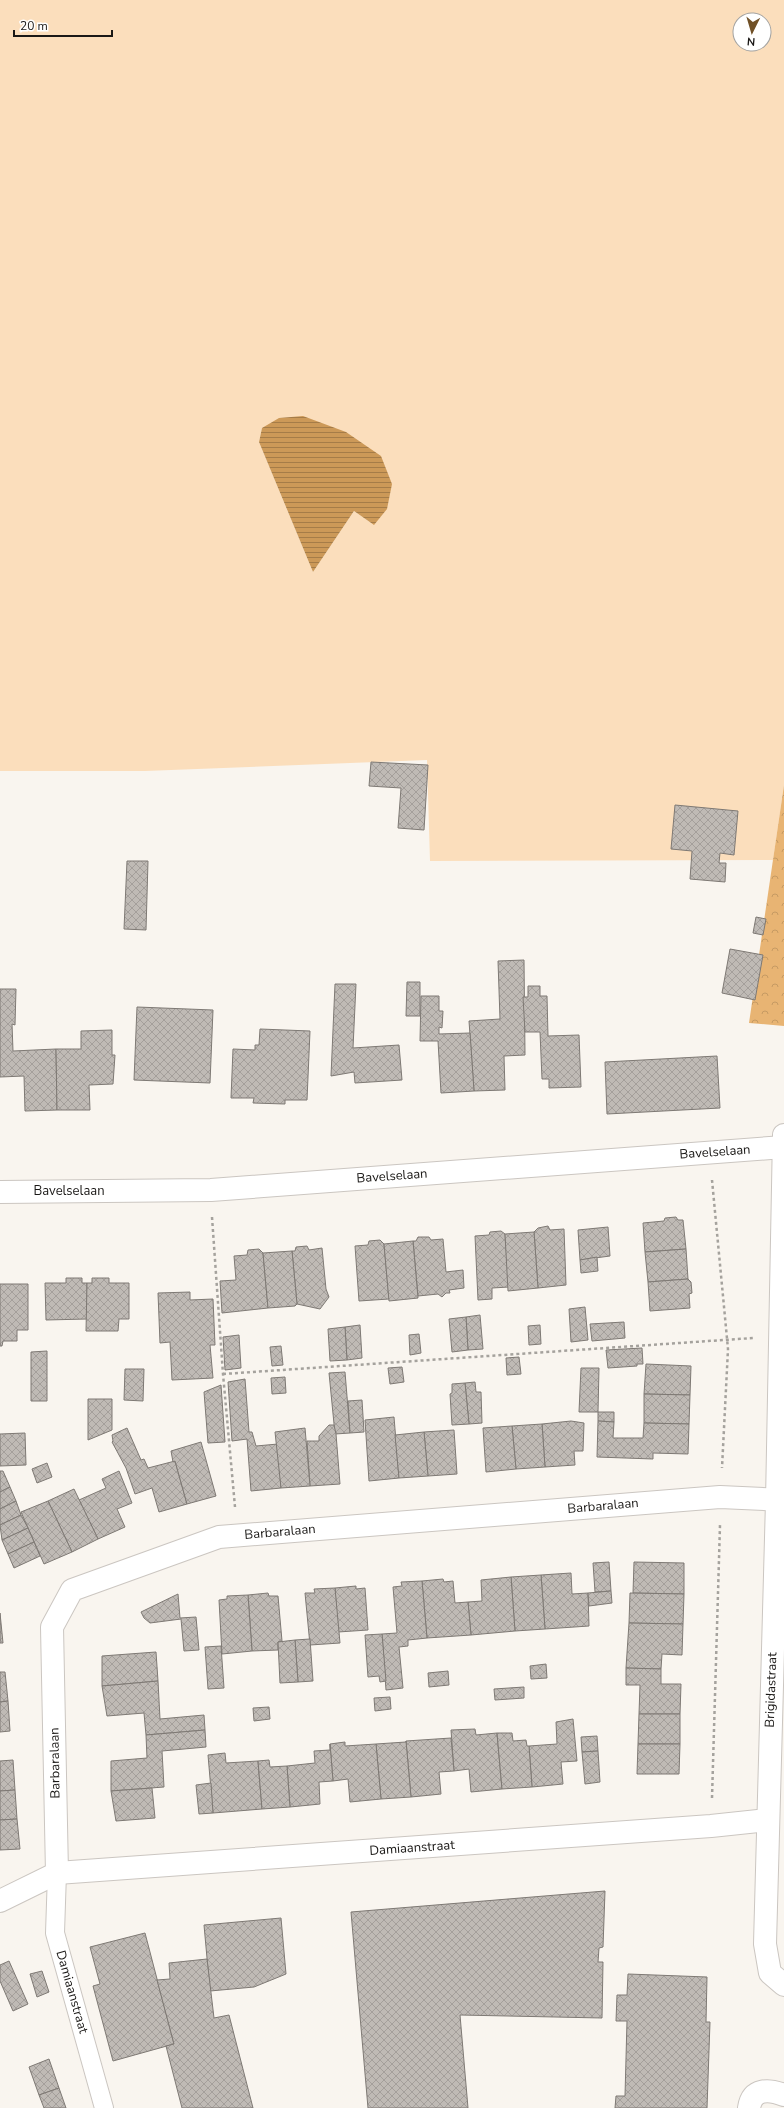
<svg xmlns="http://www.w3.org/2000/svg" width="784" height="2108" font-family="'Nunito Sans',sans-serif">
	<defs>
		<pattern id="forest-crowns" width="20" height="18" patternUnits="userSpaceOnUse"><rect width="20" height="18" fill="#e8b473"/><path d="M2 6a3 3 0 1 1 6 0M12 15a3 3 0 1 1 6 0" fill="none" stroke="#c69a63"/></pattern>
		<pattern id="water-rules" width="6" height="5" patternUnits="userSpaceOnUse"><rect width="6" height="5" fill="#cc9958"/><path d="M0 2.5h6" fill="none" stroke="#a57c48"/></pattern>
		<pattern id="building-cross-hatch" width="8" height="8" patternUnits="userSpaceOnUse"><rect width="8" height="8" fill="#bfbab5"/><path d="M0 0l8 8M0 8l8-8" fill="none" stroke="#a49f9b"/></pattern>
	</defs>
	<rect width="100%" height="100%" fill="#f9f5ef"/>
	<!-- grass -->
	<path fill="#fbdebc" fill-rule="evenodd" d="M0,0H784V785L773,860L430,861L427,760L145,771H0ZM740,20H764V44H740ZM262,428L374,525L354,511L313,572L259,442Z"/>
	<!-- forest -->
	<polygon fill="url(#forest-crowns)" points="784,785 784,1026 749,1023"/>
	<!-- water -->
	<polygon fill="url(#water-rules)" points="303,416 346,432 381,456 392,484 387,509 374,525 354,511 313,572 259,442 262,428 279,418"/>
	<!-- building -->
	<g fill="url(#building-cross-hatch)" stroke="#7e7974">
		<polygon points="371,762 428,765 424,830 398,828 401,788 369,786"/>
		<polygon points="675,805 738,811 734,855 720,853 719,863 726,863 725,882 690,879 692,851 671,849"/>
		<polygon points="127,861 148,861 146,930 124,929"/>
		<polygon points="756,917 766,919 763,935 753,933"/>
		<polygon points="730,949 763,955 755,1000 722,993"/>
		<polygon points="524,960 525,1055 504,1056 505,1090 474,1091 469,1021 500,1019 498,961"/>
		<polygon points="407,982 420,982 420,1016 406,1016"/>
		<polygon points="335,984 356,984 353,1048 399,1045 402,1080 355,1083 354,1072 331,1076"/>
		<polygon points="528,986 540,986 540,996 547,996 548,1036 579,1035 581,1087 549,1088 549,1079 542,1079 540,1032 525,1032 523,997 528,997"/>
		<polygon points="0,989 16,989 15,1025 12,1024 13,1051 56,1049 57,1110 25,1111 24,1076 0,1077"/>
		<polygon points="421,996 439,996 439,1011 443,1011 442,1028 439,1027 439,1034 470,1033 474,1091 441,1093 438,1041 420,1041"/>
		<polygon points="137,1007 213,1010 210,1083 134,1080"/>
		<polygon points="260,1029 310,1031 307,1100 285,1100 285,1104 253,1103 254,1098 231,1098 233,1049 255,1050 255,1045 259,1045"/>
		<polygon points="112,1030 112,1055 115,1055 113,1084 89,1085 90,1110 57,1110 56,1049 81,1049 81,1031"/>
		<polygon points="717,1056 720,1108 607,1114 605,1062"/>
		<polygon points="676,1217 678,1220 683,1220 686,1249 645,1252 643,1223 664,1221 665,1218"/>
		<polygon points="548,1226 550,1230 564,1229 566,1285 538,1288 534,1232 538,1228"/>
		<polygon points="608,1227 610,1256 580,1260 578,1230"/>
		<polygon points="501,1231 505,1234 509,1287 492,1288 492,1299 478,1300 475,1236 489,1235 490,1232"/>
		<polygon points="534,1232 538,1288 508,1291 505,1234"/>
		<polygon points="418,1237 429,1237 431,1240 443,1239 446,1272 463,1270 464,1288 449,1290 450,1293 446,1293 442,1297 438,1294 418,1296 413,1241 416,1241"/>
		<polygon points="380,1240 384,1244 389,1299 359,1301 355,1246 368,1245 369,1241"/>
		<polygon points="413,1241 418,1298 389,1301 384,1244"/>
		<polygon points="307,1246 309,1250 322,1248 326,1289 329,1297 320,1309 297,1304 292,1251 295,1251 296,1247"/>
		<polygon points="259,1249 263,1253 268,1308 222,1313 220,1281 236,1280 234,1256 247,1255 248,1250"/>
		<polygon points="686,1249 688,1279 648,1282 645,1252"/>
		<polygon points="292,1251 297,1304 295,1306 268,1308 263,1253"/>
		<polygon points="597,1257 598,1271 581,1273 580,1260"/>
		<polygon points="66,1278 82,1278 82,1283 87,1283 87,1319 46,1320 45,1283 66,1283"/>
		<polygon points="92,1278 109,1278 109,1283 129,1283 129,1319 119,1319 118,1331 86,1331 87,1283 92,1283"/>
		<polygon points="688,1279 691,1282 692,1293 689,1294 690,1308 650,1311 648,1282"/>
		<polygon points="0,1284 28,1284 28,1330 17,1330 17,1341 3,1341 2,1346 0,1346"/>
		<polygon points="190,1292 190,1300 213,1299 215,1345 210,1345 213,1378 172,1380 170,1342 160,1343 158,1293"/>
		<polygon points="585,1307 588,1340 571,1342 569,1309"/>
		<polygon points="480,1315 483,1349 468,1350 466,1317"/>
		<polygon points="466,1317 468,1350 452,1352 449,1319"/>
		<polygon points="624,1322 625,1338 592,1341 590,1324"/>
		<polygon points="360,1325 362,1358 347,1360 345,1327"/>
		<polygon points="540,1325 541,1344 529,1345 528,1326"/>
		<polygon points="345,1327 347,1360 330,1361 328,1329"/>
		<polygon points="419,1334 421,1353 410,1355 409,1335"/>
		<polygon points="239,1335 241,1368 225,1370 223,1337"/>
		<polygon points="281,1346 283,1365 272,1366 270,1347"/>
		<polygon points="642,1348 643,1364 637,1364 637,1366 608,1368 606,1350"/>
		<polygon points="47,1351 47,1401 31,1401 31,1352"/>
		<polygon points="519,1357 521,1374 507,1375 506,1358"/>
		<polygon points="646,1364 691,1366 690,1395 644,1394"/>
		<polygon points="402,1367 404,1382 390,1384 388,1368"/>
		<polygon points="581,1368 599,1368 598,1412 579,1412"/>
		<polygon points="125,1369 144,1369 143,1401 124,1400"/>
		<polygon points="345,1372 350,1433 335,1434 329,1373"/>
		<polygon points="285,1377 286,1393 272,1394 271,1378"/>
		<polygon points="245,1379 249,1432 252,1432 256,1446 278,1444 281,1488 251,1491 247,1439 232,1441 228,1382"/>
		<polygon points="475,1382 476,1392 481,1392 482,1423 469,1424 465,1383"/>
		<polygon points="465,1383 469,1424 452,1425 450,1394 452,1393 452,1384"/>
		<polygon points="221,1385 225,1442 208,1443 204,1392"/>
		<polygon points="644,1394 690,1395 689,1424 644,1423"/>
		<polygon points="88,1399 112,1399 112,1430 88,1440"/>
		<polygon points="362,1400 364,1432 350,1433 348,1401"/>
		<polygon points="598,1412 614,1412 614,1422 598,1421"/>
		<polygon points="394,1417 399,1478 369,1481 365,1420"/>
		<polygon points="571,1421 584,1423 583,1451 574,1451 575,1465 545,1467 542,1424"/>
		<polygon points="598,1421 614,1422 613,1438 643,1438 644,1423 689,1424 688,1454 653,1453 653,1459 597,1457"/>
		<polygon points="542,1424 545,1467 516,1469 512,1426"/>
		<polygon points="329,1425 334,1425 336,1434 340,1484 310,1486 307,1441 319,1441 319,1436"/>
		<polygon points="512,1426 516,1469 486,1472 483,1428"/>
		<polygon points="127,1428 141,1460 144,1459 148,1468 175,1461 187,1504 159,1512 152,1488 135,1494 126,1468 112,1442 113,1441 112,1435"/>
		<polygon points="305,1428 310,1486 281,1488 275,1432"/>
		<polygon points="454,1430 457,1474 428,1476 424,1432"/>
		<polygon points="424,1432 428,1476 399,1478 395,1435"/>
		<polygon points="25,1433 26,1465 0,1466 0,1434"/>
		<polygon points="201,1442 216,1496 187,1504 175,1461 173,1462 171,1451"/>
		<polygon points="47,1463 52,1477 37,1483 32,1469"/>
		<polygon points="0,1471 3,1471 10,1487 0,1492"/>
		<polygon points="119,1471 132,1503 117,1509 125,1527 98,1539 79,1500 106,1488 102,1479"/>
		<polygon points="10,1487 16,1501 0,1509 0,1492"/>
		<polygon points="74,1489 98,1539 72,1552 48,1501"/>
		<polygon points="16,1501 21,1515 0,1525 0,1509"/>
		<polygon points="48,1501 72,1552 44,1564 21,1512"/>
		<polygon points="21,1515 28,1528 2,1540 0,1525"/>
		<polygon points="28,1528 34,1542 8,1554 2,1540"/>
		<polygon points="34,1542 40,1556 14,1568 8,1554"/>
		<polygon points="609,1562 611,1591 595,1592 593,1563"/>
		<polygon points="634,1562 684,1563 684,1594 633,1593"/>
		<polygon points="571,1573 572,1594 588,1593 589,1626 545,1629 541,1575"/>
		<polygon points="541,1575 545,1629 515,1631 511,1577"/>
		<polygon points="511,1577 515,1631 471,1635 468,1602 482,1601 481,1580"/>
		<polygon points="443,1579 444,1582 453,1581 455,1603 468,1602 471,1635 427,1638 422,1581"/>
		<polygon points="422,1581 427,1638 408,1640 408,1646 399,1647 403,1688 386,1690 382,1634 397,1633 393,1587 402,1586 401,1582"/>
		<polygon points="356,1586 356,1589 365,1588 368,1630 338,1632 335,1588"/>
		<polygon points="335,1588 340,1643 310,1645 305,1593 315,1593 314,1589"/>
		<polygon points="611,1591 612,1603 589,1606 588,1593"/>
		<polygon points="268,1593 269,1596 278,1596 282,1641 278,1642 278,1650 252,1651 248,1595"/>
		<polygon points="630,1593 684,1594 683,1624 629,1623"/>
		<polygon points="178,1594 180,1618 196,1617 199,1650 184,1651 181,1619 150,1623 144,1618 141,1612"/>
		<polygon points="248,1595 252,1651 222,1654 219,1600 227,1599 227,1596"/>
		<polygon points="0,1613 3,1643 0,1643"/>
		<polygon points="629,1623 683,1624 682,1655 662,1654 661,1669 626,1668"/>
		<polygon points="382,1634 386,1681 380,1682 379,1676 368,1677 365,1635"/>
		<polygon points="310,1639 313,1681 298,1682 295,1640"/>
		<polygon points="295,1640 298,1682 280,1683 278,1642"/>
		<polygon points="221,1646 224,1688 208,1689 205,1647"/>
		<polygon points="156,1652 158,1681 102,1686 102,1656"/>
		<polygon points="546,1664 547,1678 531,1679 530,1666"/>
		<polygon points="626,1668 661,1669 661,1684 681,1684 680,1714 639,1714 640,1685 626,1685"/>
		<polygon points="448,1671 449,1685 429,1687 428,1673"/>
		<polygon points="0,1672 5,1672 8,1701 0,1702"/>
		<polygon points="158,1681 160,1719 204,1715 205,1730 146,1735 144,1713 107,1716 102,1686"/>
		<polygon points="524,1687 524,1698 495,1700 494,1689"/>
		<polygon points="390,1697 391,1709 375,1711 374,1698"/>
		<polygon points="8,1701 10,1731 0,1732 0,1702"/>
		<polygon points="269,1707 270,1719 254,1721 253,1708"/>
		<polygon points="639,1714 680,1714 680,1744 638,1744"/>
		<polygon points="573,1719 577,1761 561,1762 563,1784 532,1787 529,1746 557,1744 556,1722"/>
		<polygon points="475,1729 476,1735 497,1733 502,1789 471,1792 469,1769 454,1771 451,1730"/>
		<polygon points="205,1730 206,1747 162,1751 164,1787 111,1791 111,1761 147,1758 146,1735"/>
		<polygon points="497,1733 512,1733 513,1741 526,1740 527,1746 529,1746 532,1787 502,1789"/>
		<polygon points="597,1736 598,1751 582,1752 581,1737"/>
		<polygon points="451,1738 454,1771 439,1772 441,1794 411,1797 406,1741"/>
		<polygon points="406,1741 411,1797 381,1799 376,1744 406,1742"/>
		<polygon points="345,1742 345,1746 376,1744 381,1799 350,1802 348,1779 333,1781 330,1744"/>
		<polygon points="330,1744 333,1781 319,1782 320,1804 290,1807 287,1766 315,1763 314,1751 330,1750"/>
		<polygon points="638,1744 680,1744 679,1774 637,1774"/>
		<polygon points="598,1751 600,1782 585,1784 582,1752"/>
		<polygon points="225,1753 226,1763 258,1761 262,1809 213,1813 208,1755"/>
		<polygon points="13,1760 15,1790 0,1791 0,1761"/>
		<polygon points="269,1760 270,1767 287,1766 290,1807 262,1809 258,1761"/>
		<polygon points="211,1783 213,1813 199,1814 196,1785"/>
		<polygon points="152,1788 155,1818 116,1821 111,1791"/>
		<polygon points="15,1790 17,1819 0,1820 0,1791"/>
		<polygon points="17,1819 20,1849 0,1850 0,1820"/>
		<polygon points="605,1891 603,1947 599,1948 598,1962 603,1962 602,2018 460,2015 468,2108 368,2108 351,1912"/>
		<polygon points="281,1918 286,1974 254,1987 210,1991 204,1925"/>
		<polygon points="145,1933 174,2044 113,2061 93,1986 100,1984 90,1947"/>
		<polygon points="207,1959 214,2018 229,2015 253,2108 182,2108 166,2046 174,2044 157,1980 170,1979 169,1963"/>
		<polygon points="9,1961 28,2004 13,2011 0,1981 0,1965"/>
		<polygon points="42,1971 49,1992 37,1997 30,1974"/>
		<polygon points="628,1974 707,1977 706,2022 710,2022 707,2108 615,2108 616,2096 625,2096 627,2021 616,2021 617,1995 627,1995"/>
		<polygon points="49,2059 59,2088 39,2095 29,2067"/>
		<polygon points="59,2088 66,2108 44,2108 39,2095"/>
	</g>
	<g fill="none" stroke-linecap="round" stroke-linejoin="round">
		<!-- lane casing -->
		<g stroke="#cbc6c1" stroke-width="20">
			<polyline id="lane" points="57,1873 55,1933 104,2108"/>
		</g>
		<!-- street casing -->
		<g stroke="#cbc6c1" stroke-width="24">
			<g id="street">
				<polyline points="784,1135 777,1501 765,1944 770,1973 784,1985"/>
				<polyline points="0,1192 211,1190 784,1147"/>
				<polyline points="57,1873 52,1627 72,1590 219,1537 720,1497 784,1500"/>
				<polyline points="0,1901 57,1873 711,1826 767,1820"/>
				<path d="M749,2108C752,2088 769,2089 784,2095"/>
			</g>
		</g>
		<!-- path -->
		<g stroke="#a5a29d" stroke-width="2.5" stroke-dasharray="3 3" stroke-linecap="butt">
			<polyline points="712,1180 728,1349 722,1468"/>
			<polyline points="212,1217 223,1374 235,1507"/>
			<polyline points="223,1374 753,1338"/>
			<polyline points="712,1798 720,1525"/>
		</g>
		<!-- lane -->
		<use href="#lane" stroke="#fff" stroke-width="18"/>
		<!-- street -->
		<use href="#street" stroke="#fff" stroke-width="22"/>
	</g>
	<g text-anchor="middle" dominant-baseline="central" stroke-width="3.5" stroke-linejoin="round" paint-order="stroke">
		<!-- street labels -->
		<g font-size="13" fill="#1a1816" stroke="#fff">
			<text transform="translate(715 1152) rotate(-4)">Bavelselaan</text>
			<text transform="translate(392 1176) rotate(-4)">Bavelselaan</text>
			<text x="69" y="1191">Bavelselaan</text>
			<text transform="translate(603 1506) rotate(-5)">Barbaralaan</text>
			<text transform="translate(280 1532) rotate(-5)">Barbaralaan</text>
			<text transform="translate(771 1690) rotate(-88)">Brigidastraat</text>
			<text transform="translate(55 1763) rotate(-91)">Barbaralaan</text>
			<text transform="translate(412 1848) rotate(-4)">Damiaanstraat</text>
			<text transform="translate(72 1992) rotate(74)">Damiaanstraat</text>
		</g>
	</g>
	<!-- north arrow -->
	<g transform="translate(752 32) rotate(185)"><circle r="19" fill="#ffffff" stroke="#a3a3a2"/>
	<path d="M0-3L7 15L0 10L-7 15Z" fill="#705026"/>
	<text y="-6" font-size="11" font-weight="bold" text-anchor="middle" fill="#1a1816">N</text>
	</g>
	<!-- scale -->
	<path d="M14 30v6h98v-6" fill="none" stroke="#1a1816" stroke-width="2"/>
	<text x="20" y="30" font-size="12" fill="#1a1816" stroke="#ffffff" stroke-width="3" paint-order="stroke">20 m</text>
</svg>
